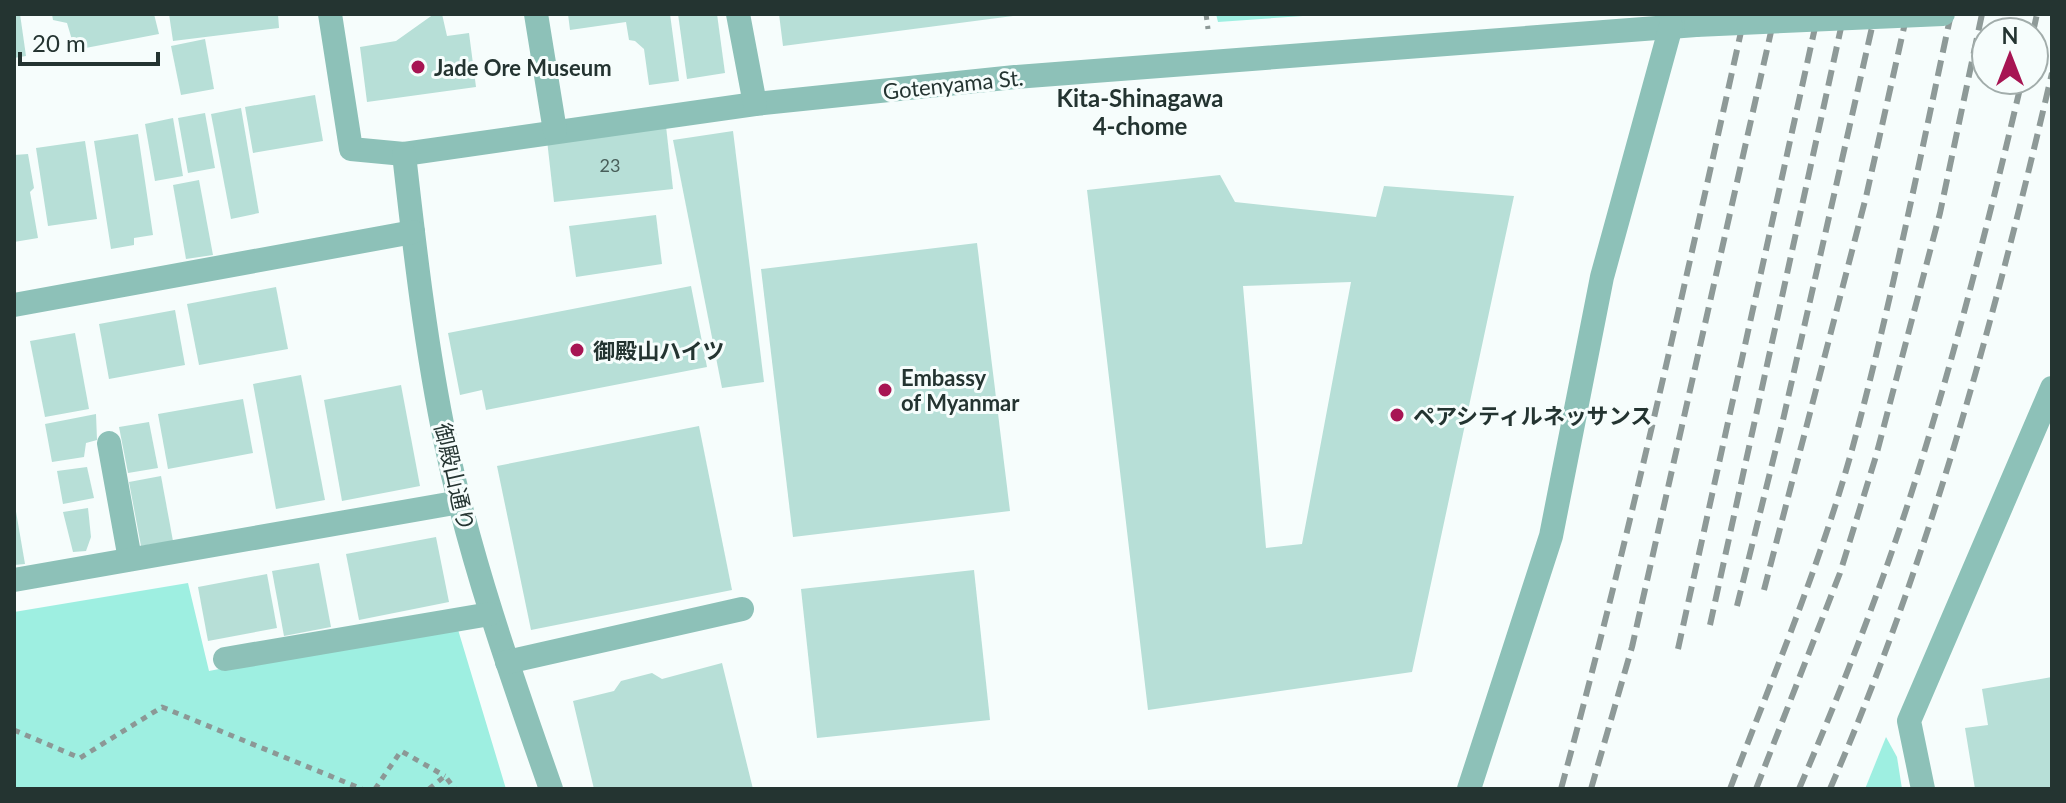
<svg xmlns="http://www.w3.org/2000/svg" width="2066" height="803" font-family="Lato,'Noto Sans JP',sans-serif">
	<rect width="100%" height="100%" fill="#f6fdfc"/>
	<!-- green -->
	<g fill="#9eefe1">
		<polygon points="1216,14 1332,14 1218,22"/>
		<polygon points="188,583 209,671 456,623 506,789 14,789 14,612"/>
		<polygon points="1886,737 1897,757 1902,789 1865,789"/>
	</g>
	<!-- building -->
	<g fill="#b7dfd7" fill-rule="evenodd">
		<polygon points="14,14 20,14 26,56 14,58"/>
		<polygon points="52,14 154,14 159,34 75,50 67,23 53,20"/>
		<polygon points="169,14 278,14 279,28 173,41"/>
		<polygon points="434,14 442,14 447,36 469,33 476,87 367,102 360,47 396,41"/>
		<polygon points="568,14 670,14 679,81 649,85 644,49 635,41 629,40 626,22 570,30"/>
		<polygon points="678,14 717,14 725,73 687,79"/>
		<polygon points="779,14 1013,14 1013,16 783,46"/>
		<polygon points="205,39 214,89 181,95 171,46"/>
		<polygon points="315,95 323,141 253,153 245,107"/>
		<polygon points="241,108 259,213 231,219 211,114"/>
		<polygon points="205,113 215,168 188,173 178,118"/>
		<polygon points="173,118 183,176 155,181 145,124"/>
		<polygon points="666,126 673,189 554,202 547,140"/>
		<polygon points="733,131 764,382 722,388 673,140"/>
		<polygon points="138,134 153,235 134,238 134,245 111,249 94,141"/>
		<polygon points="85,141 97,219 48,226 36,148"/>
		<polygon points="28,154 34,188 30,192 38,238 14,242 14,155"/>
		<path d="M1220,175L1235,202L1376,217L1384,186L1514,196L1412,672L1148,710L1087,190ZM1351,282L1302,544L1266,548L1243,286Z"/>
		<polygon points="199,180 213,255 186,259 173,185"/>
		<polygon points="656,215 662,264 576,277 569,226"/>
		<polygon points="977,243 1010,511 793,537 761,269"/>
		<polygon points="691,286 707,367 486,410 482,390 460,395 448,333"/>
		<polygon points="276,287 288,349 199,365 187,304"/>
		<polygon points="175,310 185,365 109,379 99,324"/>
		<polygon points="75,333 89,409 45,417 30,341"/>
		<polygon points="301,375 325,500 276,509 253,384"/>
		<polygon points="401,385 420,486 342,501 324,400"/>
		<polygon points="243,399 253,453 168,469 158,414"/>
		<polygon points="96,414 97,440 86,443 84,457 52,462 45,424"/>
		<polygon points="149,422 158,468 128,473 119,427"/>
		<polygon points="699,426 732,590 531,630 497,466"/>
		<polygon points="87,467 94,498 63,504 57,471"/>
		<polygon points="161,476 173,541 141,546 129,482"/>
		<polygon points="14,500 25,564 14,565"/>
		<polygon points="88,508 91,537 86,551 73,552 63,512"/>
		<polygon points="436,537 449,602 359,620 346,554"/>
		<polygon points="319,563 331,627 284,636 272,571"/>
		<polygon points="974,570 990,720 817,738 801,589"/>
		<polygon points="267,574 277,628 208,641 198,587"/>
		<polygon points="722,663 753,789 594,789 573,701 614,691 621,681 652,673 662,679"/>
		<polygon points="2052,677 2052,789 1975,789 1965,728 1988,725 1982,689"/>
	</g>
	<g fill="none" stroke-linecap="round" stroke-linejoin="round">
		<!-- path -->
		<g stroke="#8c9896" stroke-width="5" stroke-dasharray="6 6" stroke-linecap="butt">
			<polyline points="1206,14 1208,29"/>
			<polyline points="14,730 80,758 162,707 362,789"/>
			<polyline points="375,789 401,751 445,776"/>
			<polyline points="429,789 445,776 455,789"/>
		</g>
		<!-- minor -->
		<g stroke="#8dc1b8" stroke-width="24">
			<polyline points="330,14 351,149 404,154 755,104 1015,77 1696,25"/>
			<polyline points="536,14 555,131"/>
			<polyline points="738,14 755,104"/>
			<path d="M404,154C415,252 426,348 446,444C471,562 511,675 551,789"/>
			<polyline points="14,305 413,232"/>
			<polyline points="109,443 130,559"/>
			<polyline points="14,580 460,502"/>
			<polyline points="225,659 490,614"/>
			<polyline points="507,662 742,609"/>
			<polyline points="1469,789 1551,536 1602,277 1671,26"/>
			<polyline points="1923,789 1909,721 2052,388"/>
		</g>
		<!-- rail -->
		<g stroke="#8e9a98" stroke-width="6" stroke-dasharray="16 8" stroke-linecap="butt">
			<polyline points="2033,32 2037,14"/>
			<polyline points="1764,590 1866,197 1907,14"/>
			<polyline points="1737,606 1783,420 1875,14"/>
			<polyline points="1710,625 1844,14"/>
			<polyline points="1678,649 1818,14"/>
			<path d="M1561,789C1631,533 1687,273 1745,14"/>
			<polyline points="1591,789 1632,647 1775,14"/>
			<path d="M1730,789C1773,676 1821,563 1853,446C1891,304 1920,158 1951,14"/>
			<polyline points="1756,789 1840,573 1876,456 1940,213 1982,14"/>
			<path d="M1799,789C1843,686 1885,579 1918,472C1958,343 1991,212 2022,80"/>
			<path d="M1830,789C1930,559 1995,317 2052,73"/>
		</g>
		<!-- minor-bridge -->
		<polyline stroke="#8dc1b8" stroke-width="24" points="1696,25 1943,14"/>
	</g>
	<!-- markers -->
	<g fill="#a71553" stroke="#f6fdfc" stroke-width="3">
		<circle cx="418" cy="67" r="8"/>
		<circle cx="577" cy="350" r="8"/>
		<circle cx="885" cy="390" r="8"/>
		<circle cx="1397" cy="415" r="8"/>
	</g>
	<g text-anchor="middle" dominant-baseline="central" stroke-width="6" stroke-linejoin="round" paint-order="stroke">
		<!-- number labels -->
		<g font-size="18" fill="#495f5a">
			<text x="610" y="165">23</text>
		</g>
		<!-- poi labels -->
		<g font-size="22" font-weight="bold" fill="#243431" stroke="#f6fdfc" text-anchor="start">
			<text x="434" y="67">Jade Ore Museum</text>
			<text x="593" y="350">御殿山ハイツ</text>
			<text x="901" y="377">Embassy<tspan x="901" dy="25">of Myanmar</tspan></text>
			<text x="1413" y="415">ペアシティルネッサンス</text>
		</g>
		<!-- street labels -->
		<g font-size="22" fill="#243431" stroke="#f6fdfc">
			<text transform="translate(953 84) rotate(-6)">Gotenyama St.</text>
			<text transform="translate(455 477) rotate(77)">御殿山通り</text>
		</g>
		<!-- neighbourhood labels -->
		<g font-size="24" font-weight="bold" fill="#243431" stroke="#f6fdfc">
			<text x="1140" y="97">Kita-Shinagawa<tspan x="1140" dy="28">4-chome</tspan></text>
		</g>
	</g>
	<!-- border -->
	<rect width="2066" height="803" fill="none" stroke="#243431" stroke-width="32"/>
	<!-- north arrow -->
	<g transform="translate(2010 56)"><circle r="38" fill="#f6fdfc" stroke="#a2adab" stroke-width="2"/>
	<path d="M0-6L14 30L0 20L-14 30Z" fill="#a71553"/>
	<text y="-12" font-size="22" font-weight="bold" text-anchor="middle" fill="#243431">N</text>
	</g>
	<!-- scale -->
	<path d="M20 52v12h138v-12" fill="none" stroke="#243431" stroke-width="4"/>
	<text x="32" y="52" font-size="24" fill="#243431" stroke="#f6fdfc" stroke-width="6" paint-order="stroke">20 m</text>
</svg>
